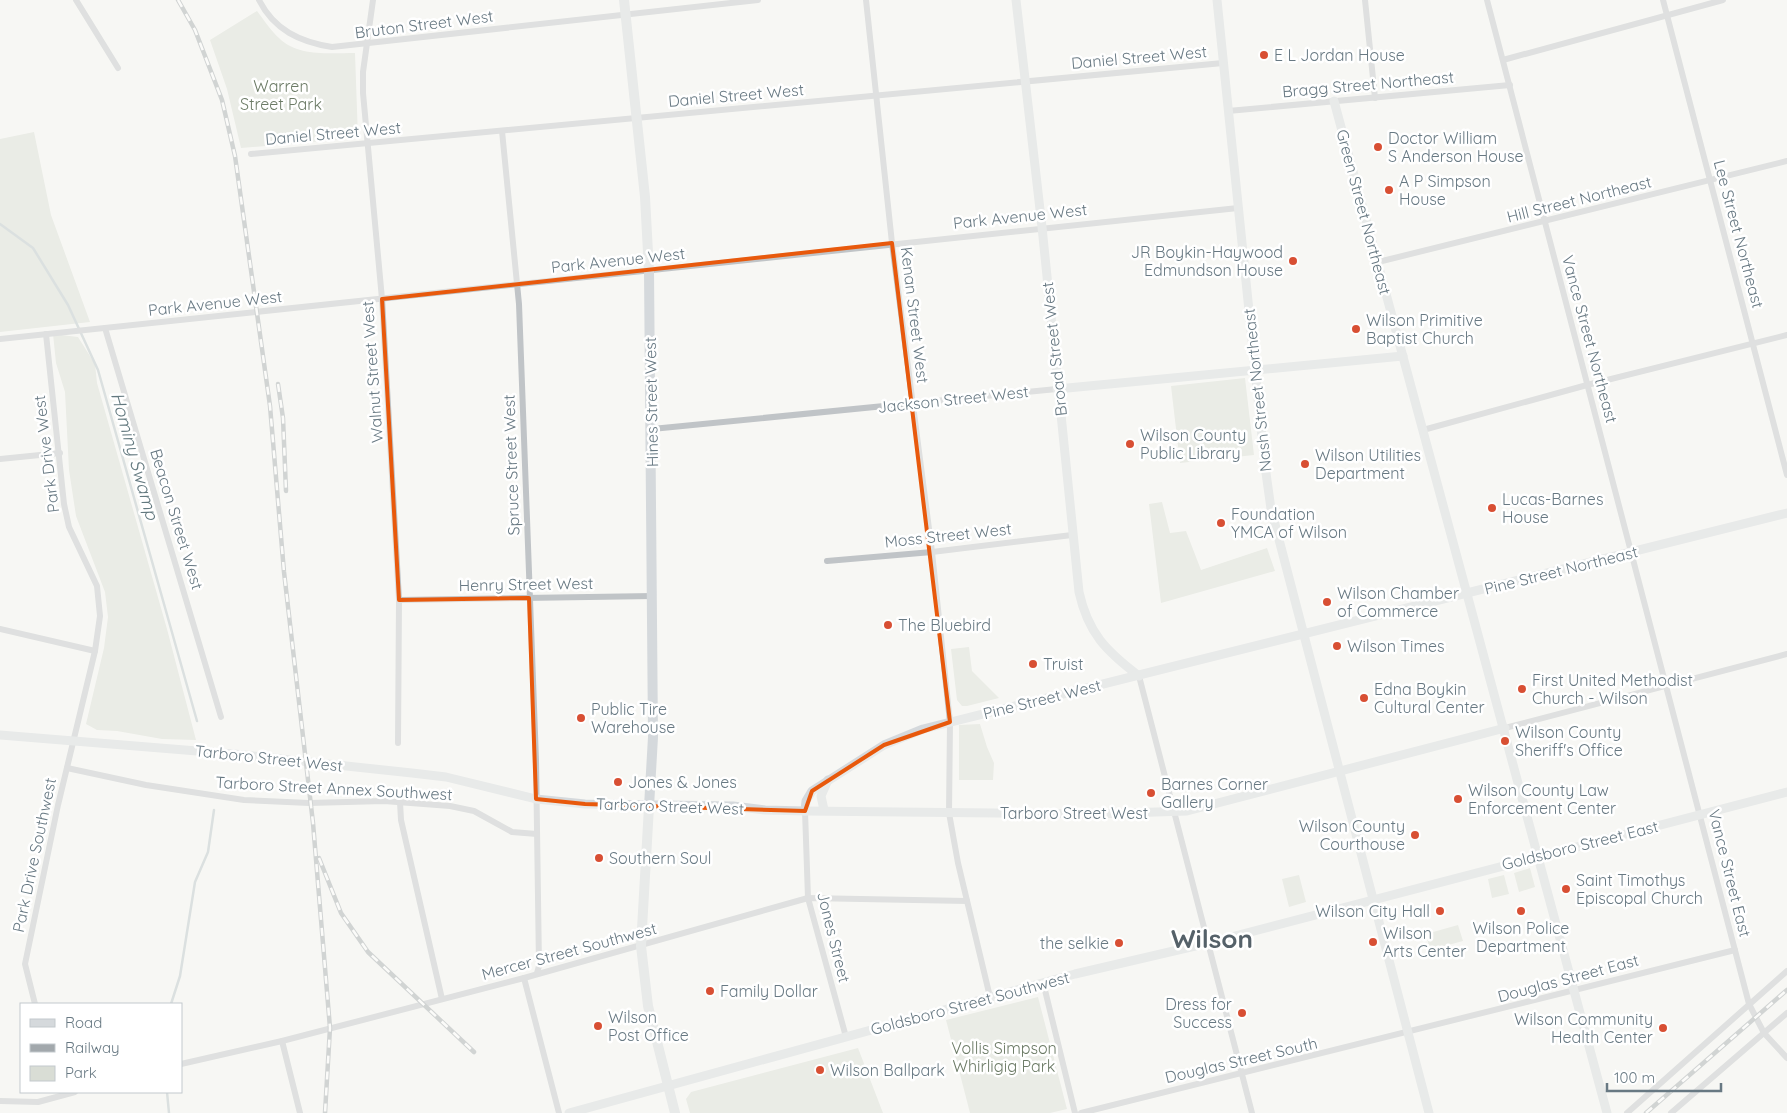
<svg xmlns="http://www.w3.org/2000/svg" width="1787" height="1113" font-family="Quicksand,sans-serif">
	<rect width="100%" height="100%" fill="#f7f7f4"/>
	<!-- green -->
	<g fill="#d9ddd5">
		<path d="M257,11C264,20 271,31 279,38C298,57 330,53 355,53L358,138L241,148L227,89L210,40Z"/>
		<polygon points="34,132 51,215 90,322 0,332 0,139"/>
		<polygon points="53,334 78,337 95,364 97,383 167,629 196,740 162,739 117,731 97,730 86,724 104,648 108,617 105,592 76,516 69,470 65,392 56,363"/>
		<polygon points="1245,378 1254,455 1180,463 1171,386"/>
		<polygon points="1162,502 1170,533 1186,531 1201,570 1267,548 1275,571 1161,603 1149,504"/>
		<polygon points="969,647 972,671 999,698 967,706 962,706 957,700 951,649"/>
		<polygon points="980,724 987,747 994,763 993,780 959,780 959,725"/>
		<polygon points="1530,868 1535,887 1519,892 1514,873"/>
		<polygon points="1299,875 1306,902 1289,907 1282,879"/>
		<polygon points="1504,875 1509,894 1492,898 1488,879"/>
		<polygon points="1458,925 1463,941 1430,950 1426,934"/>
		<polygon points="1038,997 1067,1109 1050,1113 970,1113 946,1020"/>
		<polygon points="858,1048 883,1113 690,1113 686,1099 691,1092"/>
	</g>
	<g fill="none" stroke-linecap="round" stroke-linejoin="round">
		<!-- stream -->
		<g stroke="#b8c4c7" stroke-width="2.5">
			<polyline points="0,224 33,248 68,305 98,370 197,721"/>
			<polyline points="171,1004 180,976 195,882 208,852 214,810"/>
			<polyline points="167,1092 169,1113"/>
		</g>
		<!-- street -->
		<g stroke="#c0c4c7" stroke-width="6">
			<polyline points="76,0 118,68"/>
			<path d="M259,0C274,30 300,42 332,47L758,0"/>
			<polyline points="373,0 363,72 363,93 382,299 399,600 398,743"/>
			<polyline points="866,0 892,243 932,552 950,722 949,813 958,863 990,997"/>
			<polyline points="1365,0 1375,98"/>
			<polyline points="1487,0 1749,1004 1764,1033 1787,1058"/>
			<polyline points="1663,0 1787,475"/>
			<polyline points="1503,60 1723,0"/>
			<polyline points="1228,111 1510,85"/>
			<polyline points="502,131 519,304 536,760 539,966 537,973"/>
			<polyline points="251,154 1223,63"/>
			<polyline points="1378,262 1787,161"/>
			<polyline points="105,328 221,717"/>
			<polyline points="0,339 1238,208"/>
			<polyline points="652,429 1057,389"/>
			<polyline points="1423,430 1587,385 1787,335"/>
			<polyline points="0,459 60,453"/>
			<polyline points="827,561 932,552 1072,535"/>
			<polyline points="399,600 653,596"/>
			<polyline points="0,629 95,651"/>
			<polyline points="1139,676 1252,1113"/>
			<polyline points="1505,728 1787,654"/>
			<polyline points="67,768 146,785 244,800 309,803 384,801 450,806 474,811 512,832 537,834"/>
			<polyline points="400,802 401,820 442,999"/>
			<polyline points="805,811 808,898 846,1037"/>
			<polyline points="524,978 559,1113"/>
			<polyline points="1043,982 1075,1113"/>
			<polyline points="35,1004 25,964 58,805 95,651 100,616 97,586 69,527 64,504 46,334"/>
			<polyline points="282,1041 300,1113"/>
			<polyline points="181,1064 282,1041 524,978 808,898 967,901"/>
			<polyline points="0,1101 38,1102 75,1092"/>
			<polyline points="1081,1113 1735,950"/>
			<polyline points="1627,1113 1787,971"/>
			<polyline points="1671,1113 1787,1013"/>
		</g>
		<!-- secondary -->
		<g stroke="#d5d9dc" stroke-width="9">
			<path d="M1016,0L1042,227L1079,592C1088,633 1106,651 1139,676"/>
			<polyline points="1217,0 1265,466 1271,509 1429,1113"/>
			<polyline points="1334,101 1607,1113"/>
			<polyline points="1057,389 1403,356"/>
			<polyline points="0,735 234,754 412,773 446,777 536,799 585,804 733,806 765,810 805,811 1095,814 1187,811 1505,728"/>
			<polyline points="824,810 821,796 828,780"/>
			<polyline points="805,811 806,801 812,791 884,745 923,729 1787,513"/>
			<polyline points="569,1113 1075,974 1208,943 1787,792"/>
		</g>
		<!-- primary -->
		<polyline stroke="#d5d9dc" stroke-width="10" points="624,0 645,197 649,271 653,737 641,946 648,1006 675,1113"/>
		<!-- rail casing -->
		<g stroke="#a2a8ac" stroke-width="4.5">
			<g id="rail">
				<polyline points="178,0 195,30 222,100 235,156 270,406 284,572 313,823 330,1028 325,1113"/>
				<polyline points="278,384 283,418 286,491"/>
				<polyline points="319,858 341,913 368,952 474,1052"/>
				<polyline points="1646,1113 1787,990"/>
			</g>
		</g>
		<!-- rail -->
		<use href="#rail" stroke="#fff" stroke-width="2.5" stroke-dasharray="8" stroke-linecap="butt"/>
	</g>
	<!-- marked area -->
	<path d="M0 0H1787V1113H0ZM892,243L950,722L884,745L812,791L805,811L585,804L536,799L529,598L399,600L382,299Z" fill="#f7f7f4" fill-opacity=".55" fill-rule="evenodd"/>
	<path fill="none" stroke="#e8590c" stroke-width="4" stroke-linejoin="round" d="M892,243L950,722L884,745L812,791L805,811L585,804L536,799L529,598L399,600L382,299Z"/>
	<!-- markers -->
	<g fill="#d84f33" stroke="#fff" stroke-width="2">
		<circle cx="1264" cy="55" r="5"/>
		<circle cx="1378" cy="147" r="5"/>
		<circle cx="1389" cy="190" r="5"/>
		<circle cx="1293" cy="261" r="5"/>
		<circle cx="1356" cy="329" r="5"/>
		<circle cx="1130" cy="444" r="5"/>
		<circle cx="1305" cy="464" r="5"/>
		<circle cx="1492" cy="508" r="5"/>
		<circle cx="1221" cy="523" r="5"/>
		<circle cx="1327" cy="602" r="5"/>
		<circle cx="888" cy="625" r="5"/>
		<circle cx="1337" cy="646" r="5"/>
		<circle cx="1033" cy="664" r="5"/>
		<circle cx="1522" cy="689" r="5"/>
		<circle cx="1364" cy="698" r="5"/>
		<circle cx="581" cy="718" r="5"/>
		<circle cx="1505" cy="741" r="5"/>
		<circle cx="618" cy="782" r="5"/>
		<circle cx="1151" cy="793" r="5"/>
		<circle cx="1458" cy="799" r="5"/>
		<circle cx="1415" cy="835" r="5"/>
		<circle cx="599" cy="858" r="5"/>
		<circle cx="1566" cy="889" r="5"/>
		<circle cx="1440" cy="911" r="5"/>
		<circle cx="1521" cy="911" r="5"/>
		<circle cx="1373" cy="942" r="5"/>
		<circle cx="1119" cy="943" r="5"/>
		<circle cx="710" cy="991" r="5"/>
		<circle cx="1242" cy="1013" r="5"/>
		<circle cx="598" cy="1026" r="5"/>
		<circle cx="1663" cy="1028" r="5"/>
		<circle cx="820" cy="1070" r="5"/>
	</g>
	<g text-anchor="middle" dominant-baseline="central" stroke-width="5" stroke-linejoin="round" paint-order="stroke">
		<!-- street labels -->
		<g font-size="16" fill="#687983" stroke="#fff">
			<text transform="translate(424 24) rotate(-7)">Bruton Street West</text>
			<text transform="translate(1139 57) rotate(-5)">Daniel Street West</text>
			<text transform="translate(1368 84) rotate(-5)">Bragg Street Northeast</text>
			<text transform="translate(736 95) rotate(-5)">Daniel Street West</text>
			<text transform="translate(333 133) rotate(-5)">Daniel Street West</text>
			<text transform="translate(1579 199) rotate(-14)">Hill Street Northeast</text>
			<text transform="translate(1364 212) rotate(75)">Green Street Northeast</text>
			<text transform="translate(1020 216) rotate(-6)">Park Avenue West</text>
			<text transform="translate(1739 234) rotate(75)">Lee Street Northeast</text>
			<text transform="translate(618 260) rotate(-6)">Park Avenue West</text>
			<text transform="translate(215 303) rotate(-6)">Park Avenue West</text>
			<text transform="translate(915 315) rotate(83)">Kenan Street West</text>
			<text transform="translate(1590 339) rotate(75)">Vance Street Northeast</text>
			<text transform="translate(1054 349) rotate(-96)">Broad Street West</text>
			<text transform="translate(372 372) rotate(-94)">Walnut Street West</text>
			<text transform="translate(1257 390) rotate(-96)">Nash Street Northeast</text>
			<text transform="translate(953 399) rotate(-6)">Jackson Street West</text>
			<text transform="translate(651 402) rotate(-91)">Hines Street West</text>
			<text transform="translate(46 454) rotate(-97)">Park Drive West</text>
			<text transform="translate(511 465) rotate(-92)">Spruce Street West</text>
			<text transform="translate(177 519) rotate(73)">Beacon Street West</text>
			<text transform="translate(948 535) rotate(-6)">Moss Street West</text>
			<text transform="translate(1561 570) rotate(-14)">Pine Street Northeast</text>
			<text transform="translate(526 584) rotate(-1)">Henry Street West</text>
			<text transform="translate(1042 699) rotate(-14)">Pine Street West</text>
			<text transform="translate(269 758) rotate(6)">Tarboro Street West</text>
			<text transform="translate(334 788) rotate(3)">Tarboro Street Annex Southwest</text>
			<text transform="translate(670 806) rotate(2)">Tarboro Street West</text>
			<text x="1074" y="813">Tarboro Street West</text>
			<text transform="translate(1580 845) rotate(-14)">Goldsboro Street East</text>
			<text transform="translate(34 855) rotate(-78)">Park Drive Southwest</text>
			<text transform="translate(1730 873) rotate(76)">Vance Street East</text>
			<text transform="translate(834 937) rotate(76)">Jones Street</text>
			<text transform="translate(569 951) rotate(-15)">Mercer Street Southwest</text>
			<text transform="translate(1568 978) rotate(-15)">Douglas Street East</text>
			<text transform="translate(970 1003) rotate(-15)">Goldsboro Street Southwest</text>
			<text transform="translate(1241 1060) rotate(-13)">Douglas Street South</text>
		</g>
		<!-- poi labels -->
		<g font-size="16" fill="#687983" stroke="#fff" text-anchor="start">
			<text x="1274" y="55">E L Jordan House</text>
			<text x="1388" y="138">Doctor William<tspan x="1388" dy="18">S Anderson House</tspan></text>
			<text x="1399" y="181">A P Simpson<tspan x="1399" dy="18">House</tspan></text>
			<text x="1283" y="252" text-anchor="end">JR Boykin-Haywood<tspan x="1283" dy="18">Edmundson House</tspan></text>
			<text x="1366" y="320">Wilson Primitive<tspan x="1366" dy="18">Baptist Church</tspan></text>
			<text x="1140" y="435">Wilson County<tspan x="1140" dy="18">Public Library</tspan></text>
			<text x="1315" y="455">Wilson Utilities<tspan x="1315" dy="18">Department</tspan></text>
			<text x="1502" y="499">Lucas-Barnes<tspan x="1502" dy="18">House</tspan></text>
			<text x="1231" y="514">Foundation<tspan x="1231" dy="18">YMCA of Wilson</tspan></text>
			<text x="1337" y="593">Wilson Chamber<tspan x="1337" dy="18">of Commerce</tspan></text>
			<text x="898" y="625">The Bluebird</text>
			<text x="1347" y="646">Wilson Times</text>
			<text x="1043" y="664">Truist</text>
			<text x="1532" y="680">First United Methodist<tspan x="1532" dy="18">Church - Wilson</tspan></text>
			<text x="1374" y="689">Edna Boykin<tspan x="1374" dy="18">Cultural Center</tspan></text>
			<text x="591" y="709">Public Tire<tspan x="591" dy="18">Warehouse</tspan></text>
			<text x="1515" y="732">Wilson County<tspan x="1515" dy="18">Sheriff's Office</tspan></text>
			<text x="628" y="782">Jones &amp; Jones</text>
			<text x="1161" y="784">Barnes Corner<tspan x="1161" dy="18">Gallery</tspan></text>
			<text x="1468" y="790">Wilson County Law<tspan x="1468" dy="18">Enforcement Center</tspan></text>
			<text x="1405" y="826" text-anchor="end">Wilson County<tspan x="1405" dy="18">Courthouse</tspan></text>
			<text x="609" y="858">Southern Soul</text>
			<text x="1576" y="880">Saint Timothys<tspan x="1576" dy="18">Episcopal Church</tspan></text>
			<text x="1430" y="911" text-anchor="end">Wilson City Hall</text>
			<text x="1521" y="928" text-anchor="middle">Wilson Police<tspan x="1521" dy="18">Department</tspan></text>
			<text x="1383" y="933">Wilson<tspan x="1383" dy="18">Arts Center</tspan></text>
			<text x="1109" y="943" text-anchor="end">the selkie</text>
			<text x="720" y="991">Family Dollar</text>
			<text x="1232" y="1004" text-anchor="end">Dress for<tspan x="1232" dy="18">Success</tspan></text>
			<text x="608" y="1017">Wilson<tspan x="608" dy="18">Post Office</tspan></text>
			<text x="1653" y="1019" text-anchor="end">Wilson Community<tspan x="1653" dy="18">Health Center</tspan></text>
			<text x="830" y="1070">Wilson Ballpark</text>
		</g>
		<!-- park labels -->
		<g font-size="16" fill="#6c7b66" stroke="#fff">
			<text x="281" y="86">Warren<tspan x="281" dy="18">Street Park</tspan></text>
			<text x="1004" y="1048">Vollis Simpson<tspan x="1004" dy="18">Whirligig Park</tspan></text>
		</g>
		<!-- water labels -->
		<g font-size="18" font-style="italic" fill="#63797f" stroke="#fff">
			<text transform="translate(135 456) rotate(74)">Hominy Swamp</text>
		</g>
		<!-- town labels -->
		<g font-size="26" font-weight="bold" fill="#556169" stroke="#fff">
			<text x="1212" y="938">Wilson</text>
		</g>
	</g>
	<!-- legend -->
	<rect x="20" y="1003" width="162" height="90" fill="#ffffff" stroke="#c3c9cd"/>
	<rect x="30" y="1019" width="25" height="8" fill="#d5d9dc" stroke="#c3c9cd"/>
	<text x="65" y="1028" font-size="15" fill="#687983">Road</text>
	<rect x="30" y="1044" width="25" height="8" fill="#a2a8ac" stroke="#c3c9cd"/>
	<text x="65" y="1053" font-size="15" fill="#687983">Railway</text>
	<rect x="30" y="1066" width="25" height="15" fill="#d9ddd5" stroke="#c3c9cd"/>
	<text x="65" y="1078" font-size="15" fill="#687983">Park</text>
	<!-- scale -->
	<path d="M1607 1083v8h114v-8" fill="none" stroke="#687983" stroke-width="2.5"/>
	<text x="1614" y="1083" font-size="15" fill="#687983" stroke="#ffffff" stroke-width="4" paint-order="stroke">100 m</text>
</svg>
